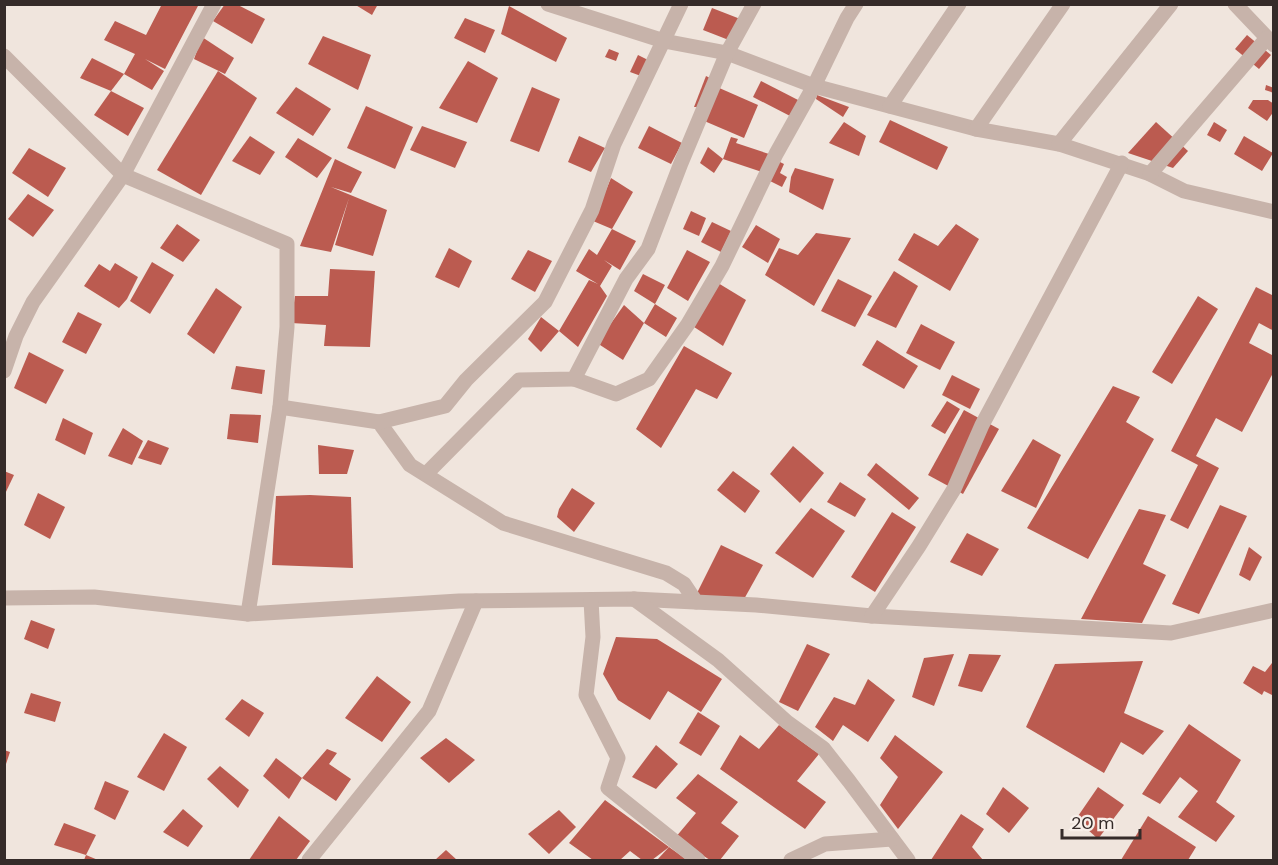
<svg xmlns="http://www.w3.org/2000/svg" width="1278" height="865" font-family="'DM Sans',sans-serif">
	<rect width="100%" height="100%" fill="#f0e5dd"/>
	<!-- building -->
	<g fill="#bb5b50">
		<polygon points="162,4 199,4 165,69 145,59 164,71 152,90 124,74 135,54 104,40 115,21 146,35"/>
		<polygon points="225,4 236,4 265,19 252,44 213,21"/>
		<polygon points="354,4 378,4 372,15"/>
		<polygon points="509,6 567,38 556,62 501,34"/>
		<polygon points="712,8 748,22 739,44 703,30"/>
		<polygon points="465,18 495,30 485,53 454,38"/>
		<polygon points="1247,35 1271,55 1259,69 1235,49"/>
		<polygon points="323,36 371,55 358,90 308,64"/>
		<polygon points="202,37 234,58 225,74 194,59"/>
		<polygon points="609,49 619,53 616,61 605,57"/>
		<polygon points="638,55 648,60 641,76 630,72"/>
		<polygon points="92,58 124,74 111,91 80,78"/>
		<polygon points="468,61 498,78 477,123 439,108"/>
		<polygon points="218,71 257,98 201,195 157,170"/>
		<polygon points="706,76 710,78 700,107 694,107"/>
		<polygon points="761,81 800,101 792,117 753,97"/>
		<polygon points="1266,85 1274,88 1274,93 1265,90"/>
		<polygon points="296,87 331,109 313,136 276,113"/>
		<polygon points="532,87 560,99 539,152 510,141"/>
		<polygon points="717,87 758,105 744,138 702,120"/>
		<polygon points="111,91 144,108 128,136 94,115"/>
		<polygon points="817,95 849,107 843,117 816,99"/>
		<polygon points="1253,100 1268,100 1274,104 1274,111 1267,121 1248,108"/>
		<polygon points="366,106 413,127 395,169 347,148"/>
		<polygon points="890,120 948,147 937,170 879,142"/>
		<polygon points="844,122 866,136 859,156 829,143"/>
		<polygon points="1156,122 1188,151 1173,168 1128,153"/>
		<polygon points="1214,122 1227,130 1220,142 1207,135"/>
		<polygon points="422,126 467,142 455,168 410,150"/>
		<polygon points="649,126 682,143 671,164 638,148"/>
		<polygon points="250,136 275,152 260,175 232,161"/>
		<polygon points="579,136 605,148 591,172 568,162"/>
		<polygon points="1244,136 1273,153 1262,171 1234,154"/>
		<polygon points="731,137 738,139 736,143 769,154 762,172 723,159"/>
		<polygon points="298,138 332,158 317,178 285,157"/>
		<polygon points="708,147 723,159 714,173 700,163"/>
		<polygon points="29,148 66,168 48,197 12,173"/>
		<polygon points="335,159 362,172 351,193 331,187 387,210 373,256 335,245 349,198 331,252 300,246"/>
		<polygon points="778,161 784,164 780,173 787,177 782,187 770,181"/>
		<polygon points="795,168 834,179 823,210 789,192 791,177"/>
		<polygon points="611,178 633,192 612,229 593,221"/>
		<polygon points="28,194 54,210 33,237 8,219"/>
		<polygon points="691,211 706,218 699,236 683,229"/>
		<polygon points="712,222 731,231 721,252 701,242"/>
		<polygon points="177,224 200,240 183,262 160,248"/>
		<polygon points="956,224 979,239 950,291 898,260 914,233 938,246"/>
		<polygon points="756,225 780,239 768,263 742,247"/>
		<polygon points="612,229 636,241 620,270 604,260 612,266 600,286 607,296 578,347 559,331 589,280 598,284 576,271 589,249 597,255"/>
		<polygon points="816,233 851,238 814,306 765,275 779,248 798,255"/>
		<polygon points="449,248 472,261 459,288 435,277"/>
		<polygon points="528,250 552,261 535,292 511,279"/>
		<polygon points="687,250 710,262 688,301 667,288"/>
		<polygon points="152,262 174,275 150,314 130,301"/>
		<polygon points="115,263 138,277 127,299 119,308 84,286 99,264 110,271"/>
		<polygon points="330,269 375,271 370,347 324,346 326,325 291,323 295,296 328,296"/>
		<polygon points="894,271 918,286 896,328 867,315"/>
		<polygon points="643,274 665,285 655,304 677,318 666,337 644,323 655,304 634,291"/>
		<polygon points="838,279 872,296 855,327 821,311"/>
		<polygon points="718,283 746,300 723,346 691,325"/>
		<polygon points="1256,287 1274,296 1274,331 1259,323 1249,343 1274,356 1274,371 1242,432 1216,418 1196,456 1219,468 1188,529 1170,520 1198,465 1171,451"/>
		<polygon points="216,288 242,307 214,354 187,334"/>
		<polygon points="1198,296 1218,309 1172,384 1152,372"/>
		<polygon points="624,305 644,323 623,360 597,343"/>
		<polygon points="78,312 102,324 86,354 62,342"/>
		<polygon points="541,317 559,331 541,352 528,339"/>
		<polygon points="921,324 955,342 940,370 906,353"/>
		<polygon points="877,340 918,366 904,389 862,365"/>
		<polygon points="684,346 732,373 717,399 696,389 661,448 636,429"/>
		<polygon points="29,352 64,370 46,404 14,388"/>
		<polygon points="236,366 265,370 262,394 231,389"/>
		<polygon points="952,375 980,389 970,409 942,395"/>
		<polygon points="1113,386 1140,397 1126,422 1154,439 1088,559 1027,528"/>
		<polygon points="947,401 960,409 945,434 931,426"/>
		<polygon points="964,410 999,429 963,494 928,475"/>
		<polygon points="230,414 261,415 258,443 227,439"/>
		<polygon points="63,418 93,433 85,455 55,440"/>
		<polygon points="123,428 143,441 132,465 108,456"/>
		<polygon points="1033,439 1061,455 1036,508 1001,491"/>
		<polygon points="148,440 169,448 161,465 138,458"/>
		<polygon points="318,445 354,450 347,474 319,474"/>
		<polygon points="793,446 824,473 800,503 770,474"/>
		<polygon points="876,463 919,498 909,510 867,475"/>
		<polygon points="4,471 14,475 4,496"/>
		<polygon points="733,471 760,491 745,513 717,490"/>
		<polygon points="840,482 866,499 855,517 827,502"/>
		<polygon points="572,488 595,503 574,532 557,517 559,509"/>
		<polygon points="38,493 65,507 50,539 24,525"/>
		<polygon points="310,495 351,497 353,568 272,565 276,496"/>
		<polygon points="1220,505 1247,516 1199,614 1172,604"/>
		<polygon points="811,508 845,531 813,578 775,553"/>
		<polygon points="1139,509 1166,515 1143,564 1166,575 1142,623 1081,619"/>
		<polygon points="892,512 916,527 875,592 851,577"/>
		<polygon points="967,533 999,549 982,576 950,562"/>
		<polygon points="721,545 763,565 743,601 696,595"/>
		<polygon points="1249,547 1262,557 1250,581 1239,575"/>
		<polygon points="31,620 55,629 48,649 24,639"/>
		<polygon points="616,637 657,639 722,679 701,712 668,691 650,720 618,700 603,674"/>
		<polygon points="807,644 830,654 798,711 779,702"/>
		<polygon points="954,654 934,706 912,697 924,658"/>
		<polygon points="969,654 1001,655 982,692 958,686"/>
		<polygon points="1143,661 1124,713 1164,731 1143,755 1121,742 1104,773 1026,727 1055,664"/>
		<polygon points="1272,663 1274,664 1274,696 1264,691 1262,695 1243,683 1253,666 1265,672"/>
		<polygon points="377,676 411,702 382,742 345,718"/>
		<polygon points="868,679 895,700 868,742 843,725 833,741 815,727 834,697 855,705"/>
		<polygon points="31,693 61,702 55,722 24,713"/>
		<polygon points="242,699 264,713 249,737 225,719"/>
		<polygon points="698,712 720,726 701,756 679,743"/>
		<polygon points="1189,724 1241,760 1216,802 1235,816 1216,842 1178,817 1198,791 1180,777 1160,804 1142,794"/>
		<polygon points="779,725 819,754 797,781 826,802 805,829 720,769 740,735 759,749"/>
		<polygon points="164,733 187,747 164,791 137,777"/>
		<polygon points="895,735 943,772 898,829 880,805 898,777 880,758"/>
		<polygon points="446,738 475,760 449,783 420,758"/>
		<polygon points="656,745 678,764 656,789 632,777"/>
		<polygon points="327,749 337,753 329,764 351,779 336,801 302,778"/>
		<polygon points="4,750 10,752 5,767 4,767"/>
		<polygon points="276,758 302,778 289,799 263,776"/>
		<polygon points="220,766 249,790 238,808 207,779"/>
		<polygon points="698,774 738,802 721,823 739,836 720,860 710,860 675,838 696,813 676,798"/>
		<polygon points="105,781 129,791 115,820 94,809"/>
		<polygon points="1003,787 1029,808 1009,833 986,814"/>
		<polygon points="1098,787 1124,805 1098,839 1076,819"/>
		<polygon points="605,800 669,847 652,860 642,860 630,851 620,860 593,860 569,843"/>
		<polygon points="183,809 203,826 188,847 163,832"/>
		<polygon points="559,810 576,827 549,854 528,834"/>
		<polygon points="961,814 984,829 972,847 983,860 931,860"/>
		<polygon points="279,816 310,841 296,860 249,860"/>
		<polygon points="1148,816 1196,847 1188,860 1121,860"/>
		<polygon points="64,823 96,835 86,855 98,860 84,860 86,855 54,845"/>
		<polygon points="669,847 687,860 657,860"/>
		<polygon points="446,850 457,860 435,860"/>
	</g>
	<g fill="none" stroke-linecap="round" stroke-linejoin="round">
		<!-- minor -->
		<g stroke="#c7b3aa" stroke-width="15">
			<polyline points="548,4 664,41 727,53 814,86 976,129 1059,144 1150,174 1184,191 1274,212"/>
			<polyline points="1235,4 1274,45"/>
			<polyline points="4,56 123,175 287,244 287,327 280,407 248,614"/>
			<polyline points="890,106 959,4"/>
			<polyline points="976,129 1063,4"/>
			<polyline points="1059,144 1171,4"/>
			<polyline points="1150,174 1267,38"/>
			<polyline points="4,371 16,336 33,302 123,175 214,4"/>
			<polyline points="574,379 616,394 649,379 688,324 722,266 776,154 814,86 847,18 856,4"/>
			<polyline points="280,407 379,422 410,465 503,523 666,573 684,584 696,602"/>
			<polyline points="379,422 445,406 466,380 545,302 592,210 614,144 681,4"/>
			<polyline points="426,474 519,380 574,379 626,279 648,249 681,163 727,53 754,4"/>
			<polyline points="4,598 94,597 248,614 459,601 634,599 756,605 872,616 1171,633 1274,610"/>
			<polyline points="634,599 718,660 787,722 823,748 849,781 908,860"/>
			<polyline points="591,600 593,637 586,695 618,758 608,788 698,860"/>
			<polyline points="872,616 919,546 954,489 982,425 1122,163"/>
			<polyline points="309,860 429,711 476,601"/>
			<polyline points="791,860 825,844 892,839"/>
		</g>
	</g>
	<!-- border -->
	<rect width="1278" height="865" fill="none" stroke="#352b29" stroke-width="12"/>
	<!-- scale -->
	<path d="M1062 829v9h78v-9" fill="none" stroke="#352b29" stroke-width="3"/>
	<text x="1071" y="829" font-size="18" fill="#352b29" stroke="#f8efe9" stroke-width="4.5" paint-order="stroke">20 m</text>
</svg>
